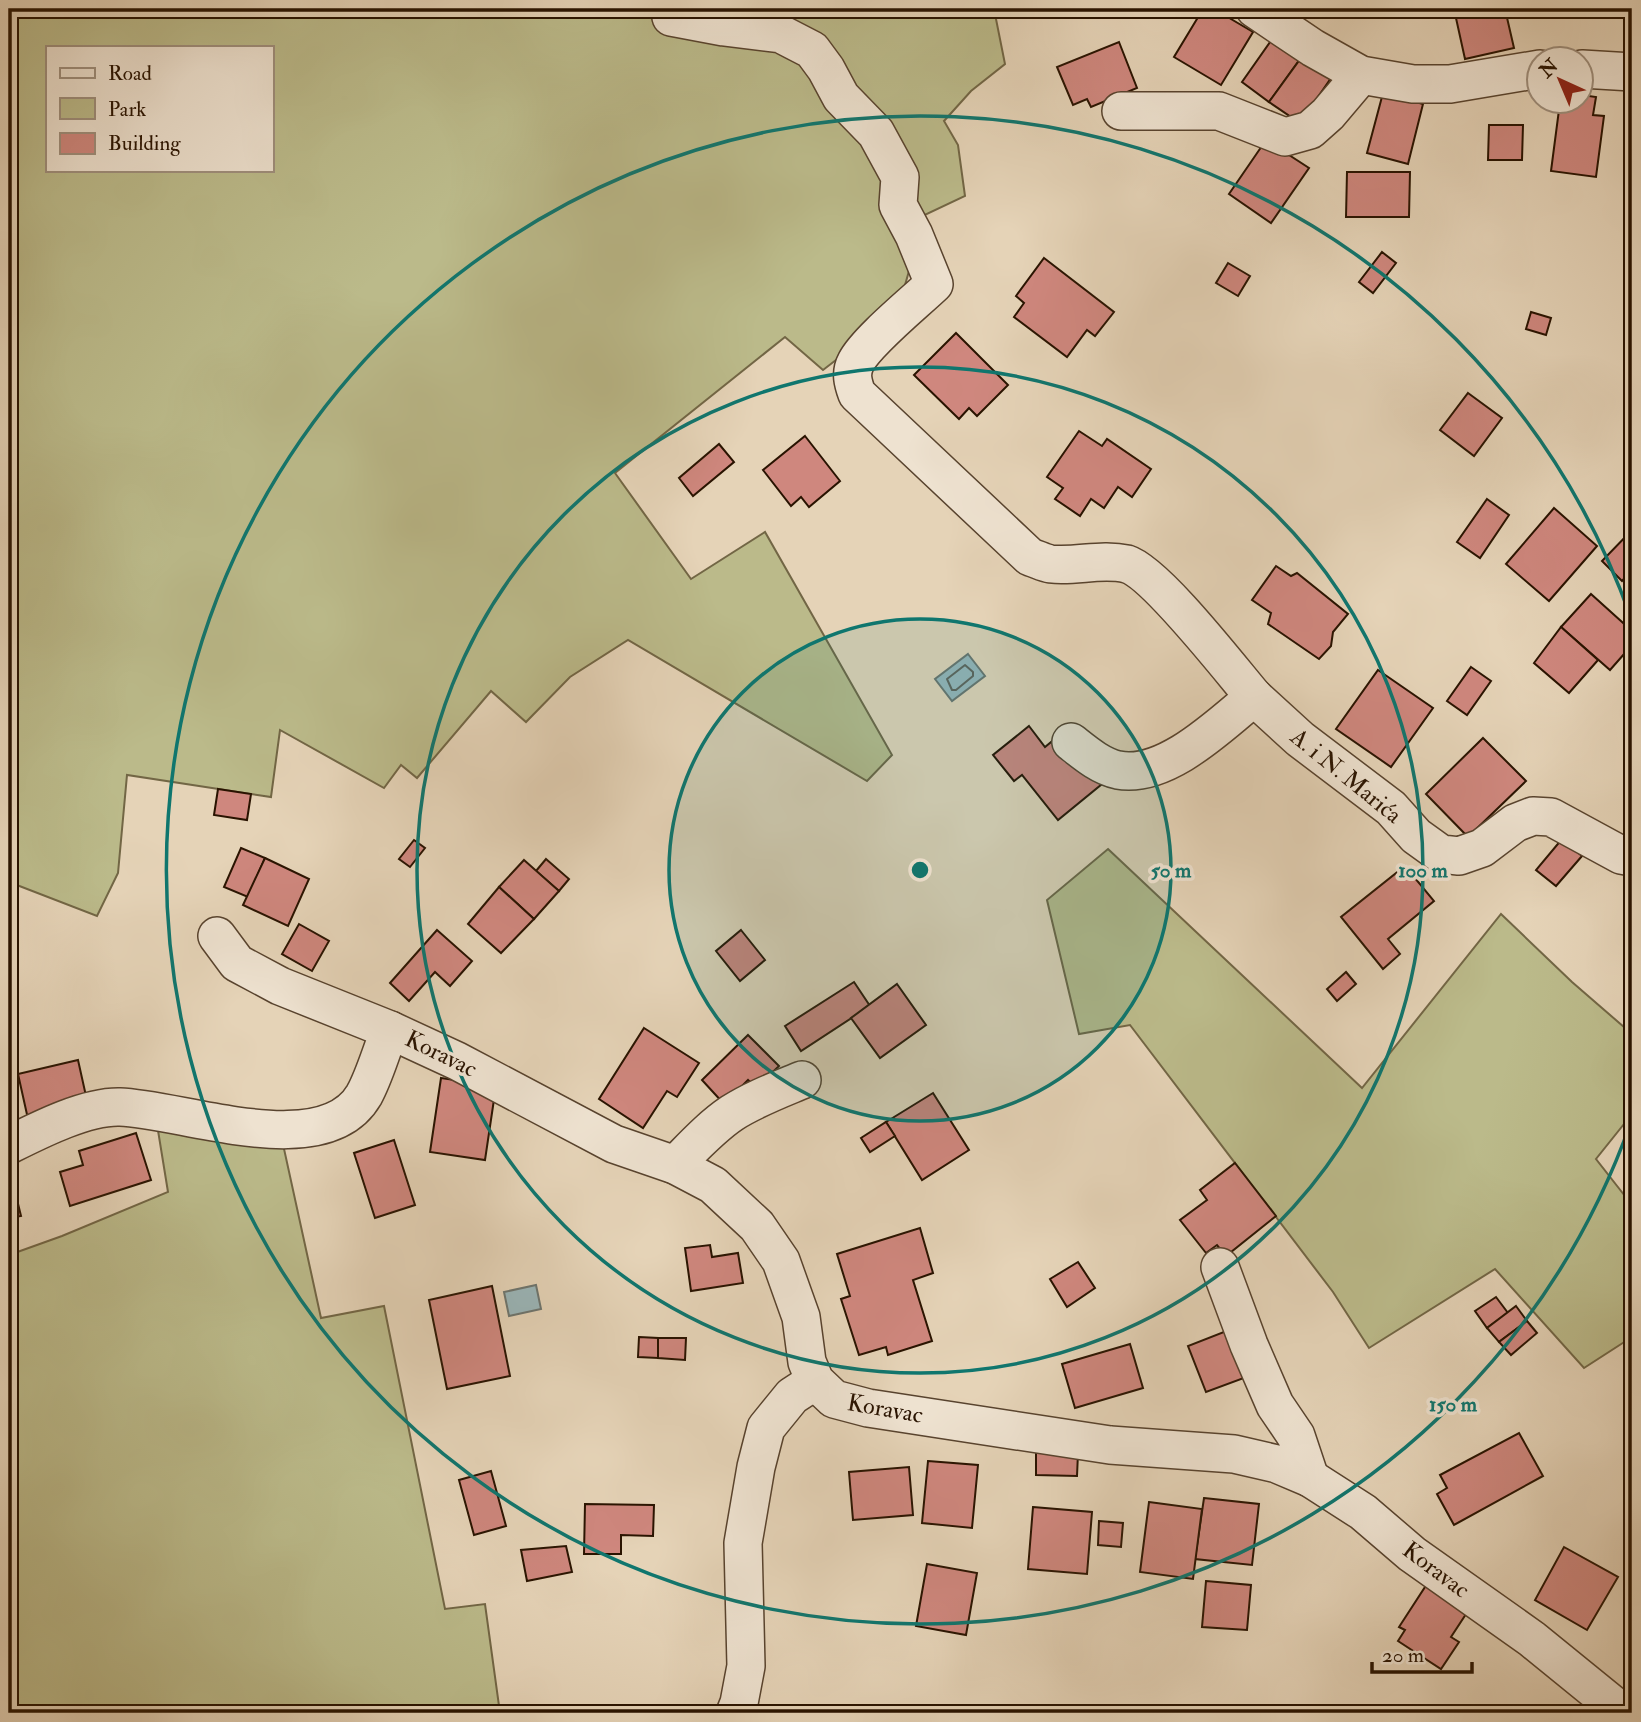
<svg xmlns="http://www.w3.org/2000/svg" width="1641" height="1722" font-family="'IM FELL Double Pica',serif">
	<rect width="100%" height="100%" fill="#e5d3b7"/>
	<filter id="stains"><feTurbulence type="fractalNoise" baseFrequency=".00286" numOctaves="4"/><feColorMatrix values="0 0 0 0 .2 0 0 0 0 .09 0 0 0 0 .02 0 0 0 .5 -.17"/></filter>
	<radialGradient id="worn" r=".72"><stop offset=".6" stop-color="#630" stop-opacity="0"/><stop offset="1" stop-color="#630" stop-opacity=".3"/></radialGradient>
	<!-- green -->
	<g fill="#bbba8a" stroke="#726645" stroke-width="2" fill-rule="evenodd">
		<path d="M9,9H994L1005,64L971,91L944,121L958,145L965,196L897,228L911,264L897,313L823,370L785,337L615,473L691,579L765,532L892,755L867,781L628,640L570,677L526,722L491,691L417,778L401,765L384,788L280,730L271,797L127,775L118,873L97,916L9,882ZM47,47H271V170H47Z"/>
		<polygon points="1108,849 1362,1088 1501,914 1572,982 1632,1034 1632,1114 1596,1159 1632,1205 1632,1337 1584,1368 1495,1269 1369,1348 1333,1292 1130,1025 1079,1034 1047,900"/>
		<polygon points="155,1112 281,1135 321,1318 384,1306 445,1609 485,1604 500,1713 9,1713 9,1255 62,1236 168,1192"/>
	</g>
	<!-- water -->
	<g fill="#9ab6b9" stroke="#6d756f" stroke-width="2">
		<polygon points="968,654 985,676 952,701 935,679"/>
		<polygon points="536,1285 541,1309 509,1316 504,1292"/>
	</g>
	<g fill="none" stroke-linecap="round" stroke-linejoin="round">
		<!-- shore -->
		<polygon stroke="#62645c" stroke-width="2" points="965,665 973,672 973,676 956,690 952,690 947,679"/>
	</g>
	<!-- building -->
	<g fill="#cf877e" stroke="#291300" stroke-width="2">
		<polygon points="1203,9 1214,9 1253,32 1221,85 1174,57"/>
		<polygon points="1454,9 1505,9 1514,48 1465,59"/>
		<polygon points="1277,32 1305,52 1269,102 1242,82"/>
		<polygon points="1119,42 1137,88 1091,107 1087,99 1073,105 1057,67"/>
		<polygon points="1301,58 1331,78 1300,123 1269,102"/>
		<polygon points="1383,93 1423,104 1408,164 1367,153"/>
		<polygon points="1582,95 1596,97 1593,115 1604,116 1596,177 1551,171 1560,102 1582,102"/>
		<polygon points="1489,125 1523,125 1522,160 1488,160"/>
		<polygon points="1266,140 1309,168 1271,223 1229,194"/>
		<polygon points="1347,172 1410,172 1409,217 1346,217"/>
		<polygon points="1382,252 1396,263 1373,293 1359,282"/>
		<polygon points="1044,258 1114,312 1095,336 1087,330 1067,357 1014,317 1024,303 1016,296"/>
		<polygon points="1228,263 1250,276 1238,296 1216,283"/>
		<polygon points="1531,312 1551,318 1546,335 1526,329"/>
		<polygon points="956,333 1008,385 977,416 969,408 959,419 914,375"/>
		<polygon points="1468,393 1502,418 1474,456 1440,430"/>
		<polygon points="1079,431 1102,446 1107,439 1151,469 1132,497 1118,487 1104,508 1091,499 1080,516 1055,499 1063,488 1047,477"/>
		<polygon points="805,436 840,481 809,507 801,497 791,506 763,470"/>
		<polygon points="719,444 734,462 693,496 679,478"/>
		<polygon points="1487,499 1509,515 1480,558 1457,542"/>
		<polygon points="1554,508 1597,546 1549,601 1506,564"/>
		<polygon points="1632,530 1632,574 1630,572 1622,581 1602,561"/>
		<polygon points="1276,566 1291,576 1297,573 1348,614 1333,632 1331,646 1319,659 1268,624 1271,613 1252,600"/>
		<polygon points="1591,594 1632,631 1632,645 1610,670 1561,627"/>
		<polygon points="1561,627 1598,660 1569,693 1534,663"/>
		<polygon points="1471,667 1491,681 1467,715 1447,701"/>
		<polygon points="1378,670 1433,708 1391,767 1336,729"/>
		<polygon points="1029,726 1045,747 1062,733 1102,784 1058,820 1022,775 1014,781 993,755"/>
		<polygon points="1483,738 1526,781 1468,837 1426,794"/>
		<polygon points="218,789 251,794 247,820 214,815"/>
		<polygon points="1562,839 1582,856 1556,886 1536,870"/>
		<polygon points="414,840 425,848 410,867 399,859"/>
		<polygon points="241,848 265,858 248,897 224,887"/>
		<polygon points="265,858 309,879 288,926 243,905"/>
		<polygon points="546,859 569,879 559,891 536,871"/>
		<polygon points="524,860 559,891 534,919 499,887"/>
		<polygon points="1405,866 1434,901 1388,939 1400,954 1383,969 1341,917"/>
		<polygon points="499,887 534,919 501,953 468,924"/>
		<polygon points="299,924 329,941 312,971 282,954"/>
		<polygon points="437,930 472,961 450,986 435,972 409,1001 390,983"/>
		<polygon points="741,930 765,960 740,981 716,951"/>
		<polygon points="1346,972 1356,984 1337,1001 1327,989"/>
		<polygon points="854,982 870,1006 801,1051 785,1026"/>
		<polygon points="897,984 926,1025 880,1058 851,1018"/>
		<polygon points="644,1028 699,1063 677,1097 667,1091 643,1128 599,1099"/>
		<polygon points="748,1035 779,1066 756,1088 748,1080 724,1104 702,1080"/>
		<polygon points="78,1060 88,1105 28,1119 18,1074"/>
		<polygon points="441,1078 496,1086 485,1160 430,1152"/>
		<polygon points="933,1093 969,1150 922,1180 886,1122"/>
		<polygon points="886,1122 895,1136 870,1152 861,1138"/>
		<polygon points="136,1133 151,1180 70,1206 60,1172 83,1165 79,1151"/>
		<polygon points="394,1140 415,1205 375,1218 354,1153"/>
		<polygon points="1235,1163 1276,1216 1226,1256 1217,1245 1206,1253 1180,1220 1207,1200 1200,1190"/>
		<polygon points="9,1167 21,1216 9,1218"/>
		<polygon points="920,1228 933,1273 913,1280 932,1341 888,1355 886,1347 859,1355 841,1299 850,1296 837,1254"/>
		<polygon points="710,1245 712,1257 738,1253 743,1283 691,1291 685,1248"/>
		<polygon points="1078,1262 1095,1288 1067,1307 1050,1279"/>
		<polygon points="492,1286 510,1376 447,1389 429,1300"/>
		<polygon points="1496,1297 1508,1313 1487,1328 1475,1311"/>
		<polygon points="1516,1306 1527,1321 1499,1342 1487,1328"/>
		<polygon points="1527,1321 1537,1333 1511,1355 1499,1342"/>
		<polygon points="1234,1328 1252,1375 1206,1392 1188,1346"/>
		<polygon points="639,1337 658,1338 658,1358 638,1357"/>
		<polygon points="658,1338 686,1338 685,1360 658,1358"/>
		<polygon points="1130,1344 1143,1388 1075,1408 1062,1364"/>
		<polygon points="1519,1433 1543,1476 1454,1525 1437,1494 1447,1488 1440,1475"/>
		<polygon points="1036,1452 1078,1453 1077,1476 1036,1475"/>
		<polygon points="928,1461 978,1465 972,1528 922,1523"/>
		<polygon points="909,1467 913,1515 853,1520 849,1472"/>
		<polygon points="491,1471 506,1526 474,1535 459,1480"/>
		<polygon points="1204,1498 1259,1504 1252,1565 1195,1559"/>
		<polygon points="1149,1502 1202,1509 1193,1579 1140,1572"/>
		<polygon points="585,1504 654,1505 653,1536 621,1535 621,1554 584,1554"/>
		<polygon points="1033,1507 1092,1512 1087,1574 1028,1569"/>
		<polygon points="1099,1521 1123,1523 1121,1547 1098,1545"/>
		<polygon points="566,1546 572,1572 527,1581 521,1550"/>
		<polygon points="1564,1547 1618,1577 1587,1630 1535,1600"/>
		<polygon points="927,1564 977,1573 966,1635 916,1626"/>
		<polygon points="1206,1581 1251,1585 1247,1630 1202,1627"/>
		<polygon points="1427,1584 1468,1611 1451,1637 1459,1642 1441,1669 1398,1641 1405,1630 1399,1627"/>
	</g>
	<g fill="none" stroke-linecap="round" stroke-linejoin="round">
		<!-- street casing -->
		<g stroke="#58432e" stroke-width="40">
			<g id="street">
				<polyline points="1255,9 1313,48 1361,75 1413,84 1450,84 1540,69"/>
				<path d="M671,17L724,27L781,34L812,50L826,69L841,97L876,133L900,177L898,205L914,235L934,284C914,303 867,341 856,362C850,373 853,383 857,394L1030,557C1037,559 1044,563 1051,564C1076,567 1101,558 1127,564C1156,573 1231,670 1254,697"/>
				<polyline points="1582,69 1632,72"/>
				<polyline points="1121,111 1219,111 1285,137 1310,130 1328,114 1361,75"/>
				<path d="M1071,742C1085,753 1100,766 1118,770C1165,779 1219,726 1254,697L1300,739L1391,808L1416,836L1441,854L1459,856L1482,848L1515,823L1533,816L1551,817L1621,855L1632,857"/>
				<polyline points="217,936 237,963 280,986 390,1030 457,1061 614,1144 675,1165 713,1185 757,1226 781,1261 801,1317 807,1362 815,1381 834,1399 868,1408 1110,1445 1234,1454 1277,1464 1310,1478 1363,1512 1412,1554 1532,1639 1623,1713"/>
				<path d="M9,1145C39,1130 86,1106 120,1107C182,1109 324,1164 364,1095C375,1075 381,1051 390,1030"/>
				<path d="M675,1165C693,1147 711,1127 732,1113C754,1099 778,1090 802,1080"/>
				<polyline points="1220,1267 1249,1345 1275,1405 1296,1436 1310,1478"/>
				<polyline points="735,1713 739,1703 746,1666 743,1543 756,1467 766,1428 792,1396 815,1381"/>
			</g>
		</g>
		<!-- street -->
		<use href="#street" stroke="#eee2d0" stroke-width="37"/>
	</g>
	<!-- distance rings -->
	<circle cx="920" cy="870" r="251" fill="#0f766e" fill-opacity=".12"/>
	<g fill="none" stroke="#0f766e" stroke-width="3.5">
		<circle cx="920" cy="870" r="251"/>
		<circle cx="920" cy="870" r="503"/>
		<path d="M1631 1122A754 754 0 1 1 1631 618"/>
	</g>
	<g text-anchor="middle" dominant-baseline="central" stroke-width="7" stroke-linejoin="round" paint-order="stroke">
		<!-- street labels -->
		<g font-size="24" fill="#291300" stroke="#eee2d0">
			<text transform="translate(1346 776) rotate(39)">A. i N. Marića</text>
			<text transform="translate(441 1054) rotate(26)">Koravac</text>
			<text transform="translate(885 1409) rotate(10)">Koravac</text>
			<text transform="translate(1436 1570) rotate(37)">Koravac</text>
		</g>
	</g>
	<circle cx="920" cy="870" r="10" fill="#0f766e" stroke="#eee2d0" stroke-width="3.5"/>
	<g font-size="21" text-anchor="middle" font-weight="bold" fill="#0f766e" stroke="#eee2d0" stroke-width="7" stroke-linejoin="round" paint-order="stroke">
		<text x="1171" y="877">50 m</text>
		<text x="1423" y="877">100 m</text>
		<text x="1453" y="1411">150 m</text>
	</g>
	<!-- margin -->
	<rect width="1641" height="1722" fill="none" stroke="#e5d3b7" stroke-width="35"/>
	<rect x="10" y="10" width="1620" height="1701" fill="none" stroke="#291300" stroke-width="3.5"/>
	<rect x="18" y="18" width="1606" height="1687" fill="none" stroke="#291300" stroke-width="2"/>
	<!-- legend -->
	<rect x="46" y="46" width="228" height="126" fill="#eee2d0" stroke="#9f8f7d" stroke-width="2"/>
	<rect x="60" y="68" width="35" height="10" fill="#eee2d0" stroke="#9f8f7d" stroke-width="2"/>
	<text x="108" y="80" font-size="21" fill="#291300">Road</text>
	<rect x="60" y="98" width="35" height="21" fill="#bbba8a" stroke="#9f8f7d" stroke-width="2"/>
	<text x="108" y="116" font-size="21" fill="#291300">Park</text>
	<rect x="60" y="133" width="35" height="21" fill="#cf877e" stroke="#9f8f7d" stroke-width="2"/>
	<text x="108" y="150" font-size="21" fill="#291300">Building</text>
	<!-- north arrow -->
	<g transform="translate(1560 80) rotate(316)"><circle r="33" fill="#eee2d0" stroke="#9f8f7d" stroke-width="2"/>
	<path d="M0-5L12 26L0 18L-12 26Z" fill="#8f2418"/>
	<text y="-10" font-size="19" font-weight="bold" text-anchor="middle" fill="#291300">N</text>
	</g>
	<!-- scale -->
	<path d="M1372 1662v10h100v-10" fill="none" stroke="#291300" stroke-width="3.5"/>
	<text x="1382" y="1662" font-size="21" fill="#291300" stroke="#eee2d0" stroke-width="5" paint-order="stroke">20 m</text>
	<rect width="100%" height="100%" filter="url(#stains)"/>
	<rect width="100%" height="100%" fill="url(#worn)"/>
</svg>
